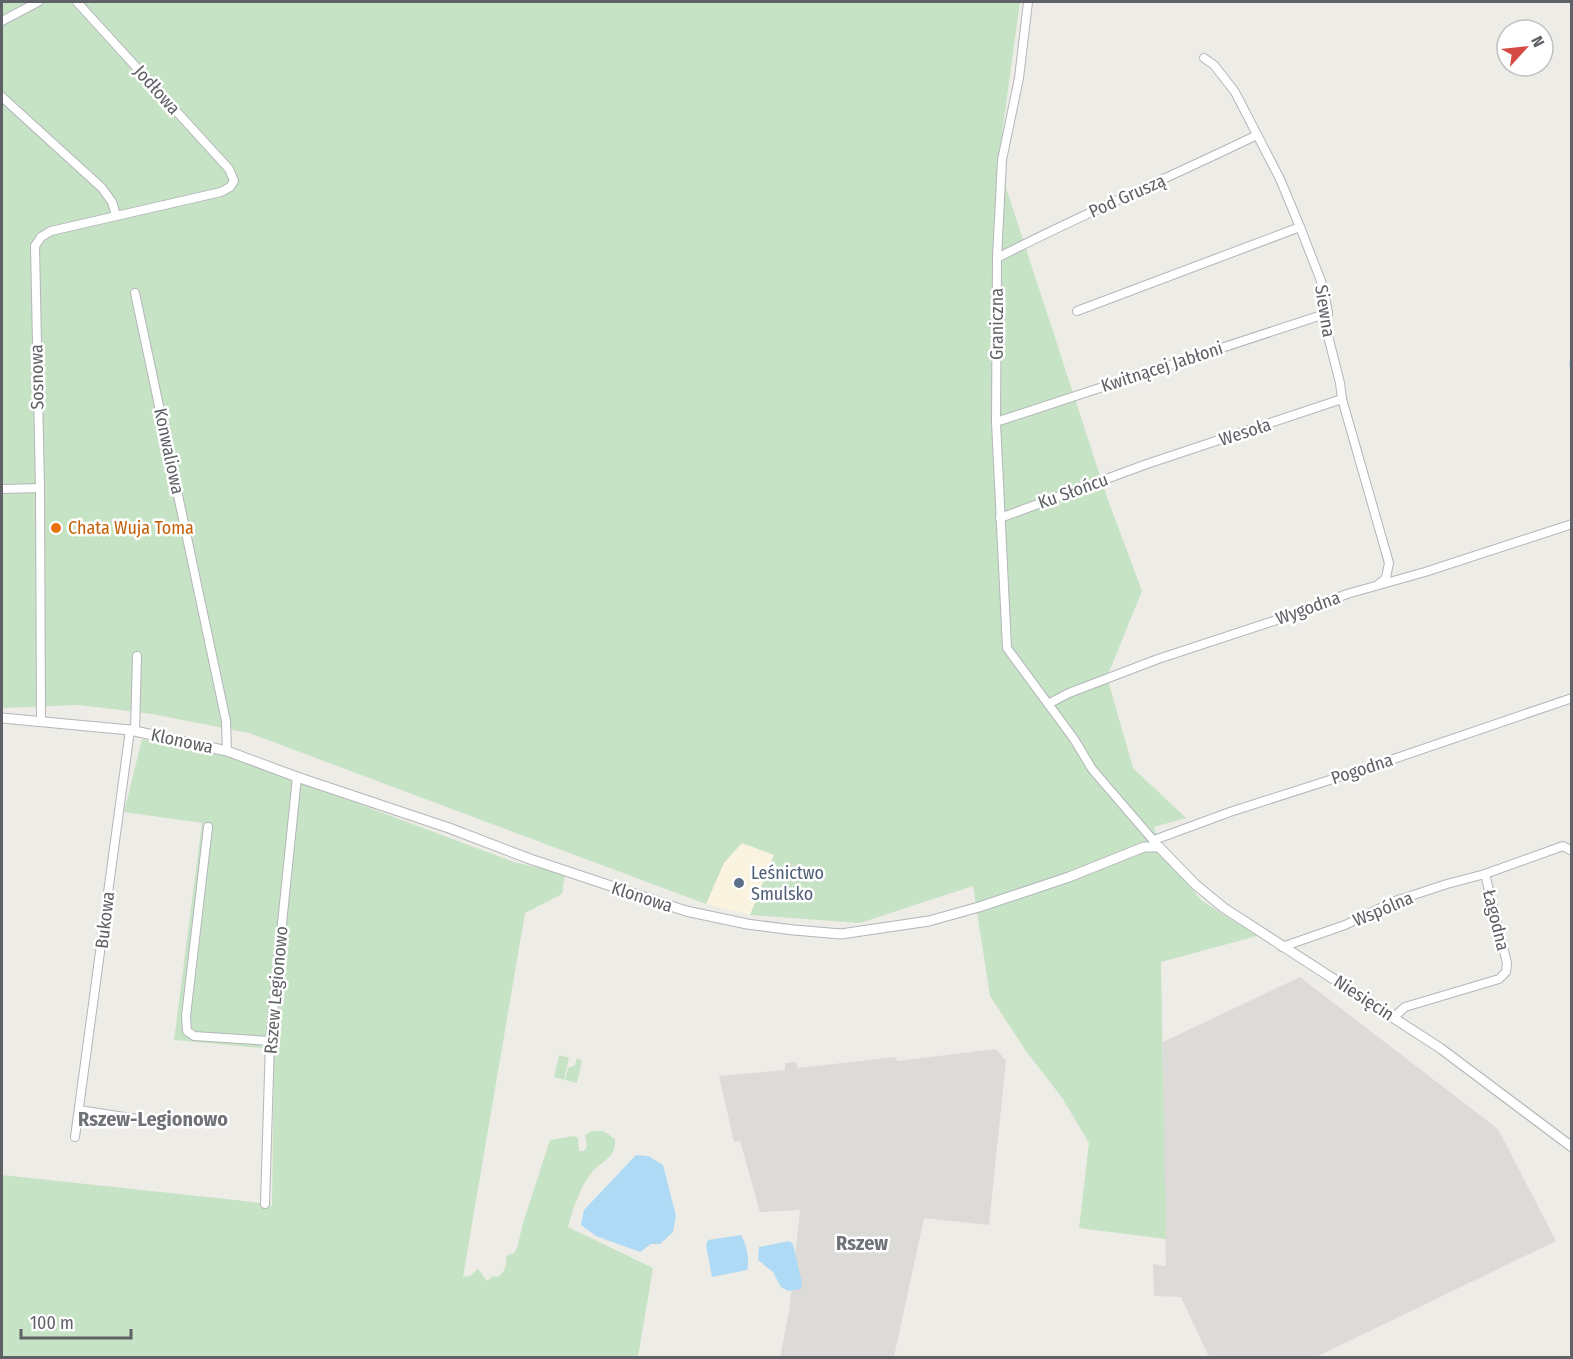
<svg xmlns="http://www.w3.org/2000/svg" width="1573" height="1359" font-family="'Fira Sans Condensed',sans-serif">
	<rect width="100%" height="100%" fill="#eeece6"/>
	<!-- commercial -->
	<polygon fill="#faf3df" points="742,843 774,854 750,915 706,904 724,863"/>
	<!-- industrial -->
	<g fill="#dddbd8">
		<polygon points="1300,977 1498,1129 1556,1241 1316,1357 1209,1357 1181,1297 1154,1296 1153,1264 1166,1266 1162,1104 1163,1042"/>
		<polygon points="996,1049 1006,1061 989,1225 924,1218 894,1357 780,1357 789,1312 800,1210 760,1212 740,1141 734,1142 719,1076 785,1070 785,1063 796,1062 798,1068 896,1057 897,1061"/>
	</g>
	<!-- green -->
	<g fill="#c7e3c6">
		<polygon points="2,2 1020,2 998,163 1108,500 1142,591 1107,677 1133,768 1186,818 1154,827 1161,852 1201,900 1257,936 1161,962 1166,1239 1079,1228 1089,1143 1063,1099 1026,1051 990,996 973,886 860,923 750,915 774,855 742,843 724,863 706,904 249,733 152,714 79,705 2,708"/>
		<path d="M142,739L237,758L514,862L565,874L562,894L525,913L463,1277L470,1276L478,1269L487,1281L493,1276L498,1277C505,1272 507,1265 506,1256L514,1253L517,1248L523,1223L550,1140L574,1136L578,1138L579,1151H584L587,1146L585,1135L591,1131H603L615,1139C617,1159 600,1161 590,1175C579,1190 573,1209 568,1227L653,1268L638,1357L2,1358V1175L262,1203L263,1205L272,1206L274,1049L174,1040L202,823L124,812Z"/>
		<polygon points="559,1055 569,1058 564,1080 554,1077"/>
		<polygon points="577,1058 582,1061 577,1083 565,1080 568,1068 575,1065"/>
	</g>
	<!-- water -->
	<g fill="#afdaf5">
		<polygon points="636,1155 648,1156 663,1165 676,1216 673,1232 660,1244 651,1244 640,1252 596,1236 581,1225 584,1210"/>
		<path d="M741,1235C746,1242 750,1261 747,1270L712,1277L706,1245L708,1240Z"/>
		<polygon points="789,1241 793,1244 802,1283 801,1289 788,1291 781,1287 773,1272 758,1260 759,1247"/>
	</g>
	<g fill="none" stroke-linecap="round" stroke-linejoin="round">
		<!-- stream -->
		<polyline stroke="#afdaf5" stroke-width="2" points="1572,355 1570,365 1572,373"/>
		<!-- minor casing -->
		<g stroke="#b3b6b9" stroke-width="10">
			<g id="minor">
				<polyline points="1028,2 1019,78 1002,160 997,258 996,422 1007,648 1074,739 1092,769 1159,847"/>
				<polyline points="2,21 38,2"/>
				<polyline points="1204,58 1214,65 1235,92 1280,179 1300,227 1321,281 1326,302 1328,313 1325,324 1340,383 1342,399 1389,563 1386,578 1379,584"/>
				<polyline points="2,97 102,188 112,202 116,215"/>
				<path d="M997,258C1082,214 1171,177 1257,135"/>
				<polyline points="135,293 226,721 227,751"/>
				<polyline points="1077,311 1300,227"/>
				<polyline points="996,422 1328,313"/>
				<polyline points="2,489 40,488"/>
				<polyline points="1000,518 1147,464 1342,399"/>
				<polyline points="1048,704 1069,693 1158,659 1289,616 1347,594 1425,572 1572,524"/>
				<polyline points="41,721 40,488 35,246 41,237 51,231 221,192 230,187 234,181 229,169 77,2"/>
				<polyline points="135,731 137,656"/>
				<polyline points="208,827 186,1016 187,1031 194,1036 270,1041"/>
				<polyline points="1154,840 1230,812 1370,767 1572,698"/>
				<polyline points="1282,947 1345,925 1395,901 1447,884 1485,874 1563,846 1572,851"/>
				<polyline points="1394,1017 1405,1007 1499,979 1506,972 1507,963 1485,874"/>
				<polyline points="79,1110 137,1119"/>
				<polyline points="75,1137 130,730"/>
				<polyline points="265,1204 270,1041 297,777"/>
			</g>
		</g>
		<!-- tertiary casing -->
		<g stroke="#b3b6b9" stroke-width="11">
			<polyline id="tertiary" points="2,718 130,730 227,751 297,777 449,828 530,859 686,911 747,924 794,930 841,934 929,921 979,907 1069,877 1144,847 1159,847 1196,885 1224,908 1440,1048 1572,1147"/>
		</g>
		<!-- minor -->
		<use href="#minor" stroke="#fff" stroke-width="8"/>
		<!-- tertiary -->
		<use href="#tertiary" stroke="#fff" stroke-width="9"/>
	</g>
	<!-- markers -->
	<circle fill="#e8710a" stroke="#fff" stroke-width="2" cx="56" cy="528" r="6"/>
	<circle fill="#5c6f8a" stroke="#fff" stroke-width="2" cx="739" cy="883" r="6"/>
	<g text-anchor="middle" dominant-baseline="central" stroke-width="5" stroke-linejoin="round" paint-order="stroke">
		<!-- street labels -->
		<g font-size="18" fill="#5e6165" stroke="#fff">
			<text transform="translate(157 90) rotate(48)">Jodłowa</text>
			<text transform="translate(1127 196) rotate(-24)">Pod Gruszą</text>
			<text transform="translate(1325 311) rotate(81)">Siewna</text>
			<text transform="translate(997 324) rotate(-90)">Graniczna</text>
			<text transform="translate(1162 367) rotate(-18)">Kwitnącej Jabłoni</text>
			<text transform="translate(37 377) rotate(-91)">Sosnowa</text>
			<text transform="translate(1245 432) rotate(-18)">Wesoła</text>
			<text transform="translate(169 451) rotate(78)">Konwaliowa</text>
			<text transform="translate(1073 491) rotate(-20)">Ku Słońcu</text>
			<text transform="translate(1308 608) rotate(-20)">Wygodna</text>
			<text transform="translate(182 741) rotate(12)">Klonowa</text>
			<text transform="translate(1362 769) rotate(-18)">Pogodna</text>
			<text transform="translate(642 897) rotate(18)">Klonowa</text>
			<text transform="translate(1383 909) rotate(-23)">Wspólna</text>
			<text transform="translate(105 920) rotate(-83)">Bukowa</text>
			<text transform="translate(1496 920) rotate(76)">Łagodna</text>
			<text transform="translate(276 990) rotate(-85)">Rszew Legionowo</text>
			<text transform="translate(1364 998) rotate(33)">Niesięcin</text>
		</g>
		<!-- food labels -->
		<g font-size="18" fill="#c56008" stroke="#fff" text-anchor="start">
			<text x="68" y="528">Chata Wuja Toma</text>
		</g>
		<!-- service labels -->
		<g font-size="18" fill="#4e5e75" stroke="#fff" text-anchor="start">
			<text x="751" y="873">Leśnictwo<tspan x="751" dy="21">Smulsko</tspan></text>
		</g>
		<!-- neighbourhood labels -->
		<g font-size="20" font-weight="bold" fill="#6f7377" stroke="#fff">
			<text x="153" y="1119">Rszew-Legionowo</text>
			<text x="862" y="1243">Rszew</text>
		</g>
	</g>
	<!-- border -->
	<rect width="1573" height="1359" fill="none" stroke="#5e6165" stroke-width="6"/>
	<!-- north arrow -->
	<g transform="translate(1525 48) rotate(63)"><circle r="28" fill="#ffffff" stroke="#bfc0c1" stroke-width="1.5"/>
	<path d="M0-4.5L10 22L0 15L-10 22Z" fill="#d54a45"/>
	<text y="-9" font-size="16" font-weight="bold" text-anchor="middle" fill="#5e6165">N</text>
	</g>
	<!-- scale -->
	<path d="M21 1329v9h110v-9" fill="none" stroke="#5e6165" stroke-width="3"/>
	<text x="30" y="1329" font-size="18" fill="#5e6165" stroke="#ffffff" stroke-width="4.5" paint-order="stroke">100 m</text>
</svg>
